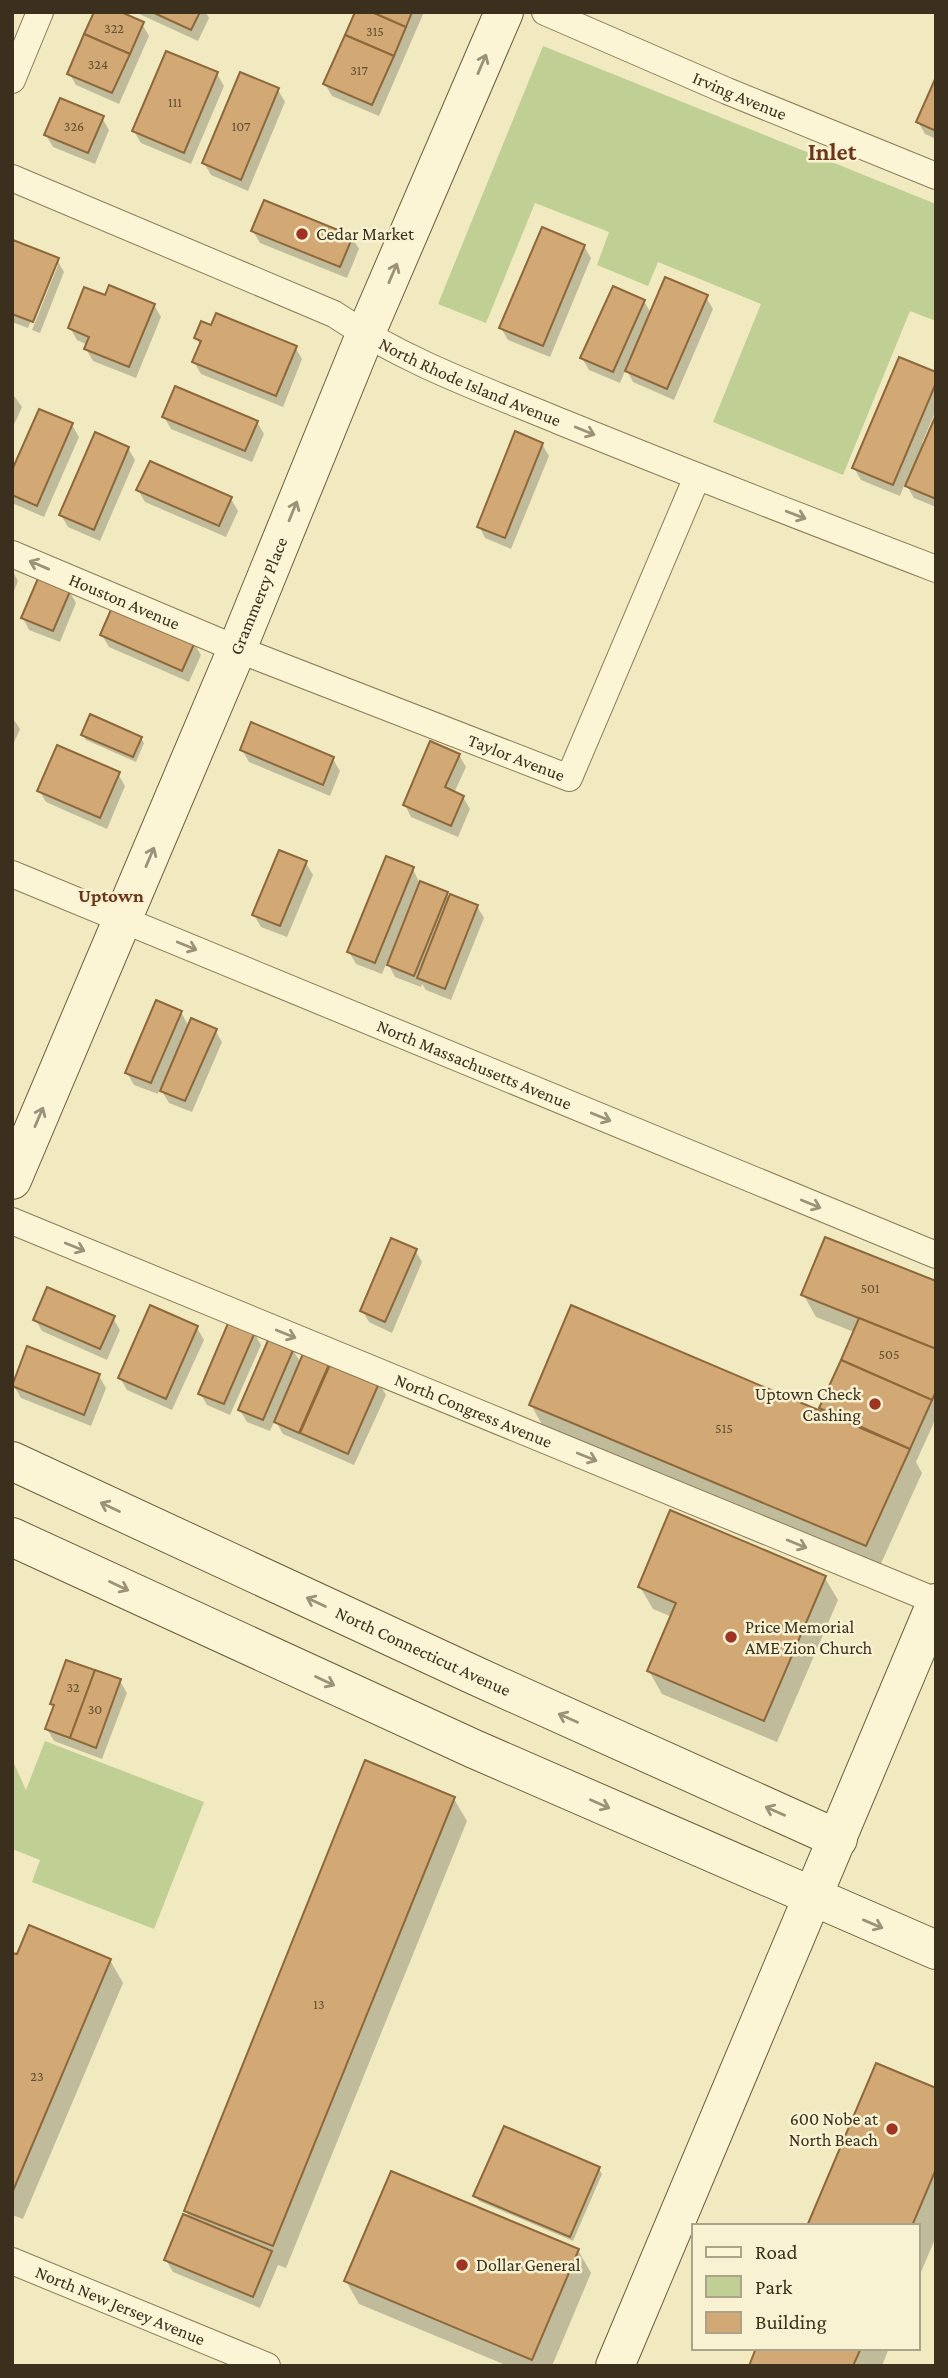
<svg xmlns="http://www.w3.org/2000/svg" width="948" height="2378" font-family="'Crimson Pro',serif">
	<rect width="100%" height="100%" fill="#f1eac1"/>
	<!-- green -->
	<g fill="#c0d094">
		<polygon points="543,46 936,204 936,321 910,311 843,475 713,422 761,304 658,262 648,286 597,265 609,232 535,203 486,323 438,304"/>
		<polygon points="45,1741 204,1802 154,1929 32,1882 40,1860 12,1849 12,1759 26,1790"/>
	</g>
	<!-- shadow -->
	<g fill="#0003">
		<polygon points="135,12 206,12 209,18 198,41"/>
		<polygon points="357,12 424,12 379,116 332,96 325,84"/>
		<polygon points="142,24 149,36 119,104 76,85 69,73"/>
		<polygon points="217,74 224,86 191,164 141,143 134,131"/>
		<polygon points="936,81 936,139 925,134 918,122"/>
		<polygon points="278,90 285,102 248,191 211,175 204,163"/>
		<polygon points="102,118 109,130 95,164 53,147 46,135"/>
		<polygon points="253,231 352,237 359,249 347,278 260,243"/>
		<polygon points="14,242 57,260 64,272 40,333 32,330 58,265 54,265 28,328 12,322"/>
		<polygon points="584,246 591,258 550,357 508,340 501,328"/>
		<polygon points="106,297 154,305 161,317 136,378 93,361 86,349 88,345 77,340 70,328"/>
		<polygon points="706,297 713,309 674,400 633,382 626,369 620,383 589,370 582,358 644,301 651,313"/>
		<polygon points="196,338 295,347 302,359 283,407 201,374 194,362 201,346"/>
		<polygon points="936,374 936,410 922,443 925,444 936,420 936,507 914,498 905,483 900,496 861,480 854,468"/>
		<polygon points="12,393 22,407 12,429"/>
		<polygon points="164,417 257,422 264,434 252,462 171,429"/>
		<polygon points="72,425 79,437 44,517 12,503 12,474"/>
		<polygon points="542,444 549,456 511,549 485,538 479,526"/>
		<polygon points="128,448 135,460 100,541 68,527 61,515"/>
		<polygon points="138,490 231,499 238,511 226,537 145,502"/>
		<polygon points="12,570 18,581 12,596"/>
		<polygon points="69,591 76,603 60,642 29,630 23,618"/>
		<polygon points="102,635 194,643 201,655 189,682 109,647"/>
		<polygon points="12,717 20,729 12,747"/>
		<polygon points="83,735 141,738 144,743 136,762 86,740"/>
		<polygon points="242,750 333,759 340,771 330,796 249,762"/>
		<polygon points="459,755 466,767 454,793 463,797 470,809 458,837 411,817 405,805"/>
		<polygon points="118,774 125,786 107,829 46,802 39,790"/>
		<polygon points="306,863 313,875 287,937 261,927 254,915"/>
		<polygon points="413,869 419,882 446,893 450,899 477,906 484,918 451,1000 426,990 422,984 421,987 395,977 387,962 382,974 356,964 349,952"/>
		<polygon points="181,1012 189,1027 215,1030 222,1042 192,1112 169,1103 160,1088 158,1094 134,1085 127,1073"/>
		<polygon points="415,1250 422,1262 392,1333 369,1322 362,1310"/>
		<polygon points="936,1283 936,1418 916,1462 922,1473 879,1568 544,1428 531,1405 825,1414 821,1408 854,1332 816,1317 803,1294"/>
		<polygon points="113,1318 120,1330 107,1360 42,1331 35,1319"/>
		<polygon points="197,1328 204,1340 172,1410 127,1390 120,1378"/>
		<polygon points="254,1333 261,1345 230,1415 207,1405 200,1393"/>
		<polygon points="293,1350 301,1363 306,1351 379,1383 386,1395 354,1465 283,1434 275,1420 270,1431 247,1422 240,1410"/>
		<polygon points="99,1376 106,1388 91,1426 21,1398 14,1386"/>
		<polygon points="825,1578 838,1600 777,1742 662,1694 649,1671 672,1617 653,1609 640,1587"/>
		<polygon points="120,1681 127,1693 102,1759 54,1741 47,1729 55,1709 52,1703"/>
		<polygon points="454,1799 467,1821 286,2268 278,2265 260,2308 173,2272 166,2260 191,2220 186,2211"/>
		<polygon points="12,1954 110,1960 123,1983 23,2219 12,2215"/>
		<polygon points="936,2090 936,2237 918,2279 918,2226 809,2226"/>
		<polygon points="599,2169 602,2174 573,2241 479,2201 475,2196"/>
		<polygon points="578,2250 591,2273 552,2366 508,2366 359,2304 346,2281"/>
		<polygon points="758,2348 889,2348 882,2366 750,2366"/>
	</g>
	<!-- building -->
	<g fill="#d2a975" stroke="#8d683b" stroke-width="2">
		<polygon points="94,12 121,12 144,22 130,54 84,34"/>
		<polygon points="152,12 200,12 191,30"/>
		<polygon points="355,12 372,12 406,27 394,56 345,35"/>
		<polygon points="372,12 412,12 406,27"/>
		<polygon points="84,34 130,54 112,93 67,74"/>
		<polygon points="345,35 394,56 372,105 323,84"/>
		<polygon points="166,51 218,72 184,153 132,131"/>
		<polygon points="240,72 279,88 241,180 202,163"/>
		<polygon points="936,77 936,131 916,122"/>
		<polygon points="60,98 104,116 88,153 44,135"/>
		<polygon points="264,200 353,236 340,267 251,231"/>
		<polygon points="542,227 585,245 543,346 499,328"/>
		<polygon points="13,240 59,258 33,322 12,314"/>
		<polygon points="665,277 708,295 667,389 625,371"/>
		<polygon points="109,285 155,304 129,367 84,349 89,337 68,328 84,287 105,295"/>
		<polygon points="613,286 645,300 613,372 580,358"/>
		<polygon points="216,313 297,346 276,396 192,362 201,341 194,338 201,321 211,325"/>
		<polygon points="899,357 936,372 936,383 893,485 852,468"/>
		<polygon points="175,386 258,421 245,451 162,417"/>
		<polygon points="39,409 73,423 37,506 12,495 12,470"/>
		<polygon points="936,415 936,499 905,486"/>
		<polygon points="515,431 543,443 505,538 477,527"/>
		<polygon points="95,432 129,447 94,530 59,515"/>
		<polygon points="150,461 232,497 219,526 136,490"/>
		<polygon points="39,576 71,589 53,631 21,618"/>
		<polygon points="113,605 195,642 182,671 100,635"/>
		<polygon points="90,714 142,737 133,757 81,735"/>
		<polygon points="251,722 334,757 323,785 240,750"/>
		<polygon points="430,741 460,754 445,787 464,796 451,826 403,805"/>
		<polygon points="57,745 120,772 100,818 37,791"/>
		<polygon points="279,850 307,861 280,926 252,915"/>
		<polygon points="386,856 414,867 375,963 347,952"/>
		<polygon points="420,881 448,892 414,976 387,965"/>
		<polygon points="450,894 478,905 445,989 417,978"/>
		<polygon points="156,1000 182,1011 151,1083 125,1073"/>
		<polygon points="191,1018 217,1029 185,1101 160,1091"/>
		<polygon points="825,1237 936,1281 936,1349 801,1295"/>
		<polygon points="391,1238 417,1249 385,1322 360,1311"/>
		<polygon points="47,1287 115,1316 100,1349 33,1320"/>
		<polygon points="150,1305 198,1326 166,1399 118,1378"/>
		<polygon points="571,1305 910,1449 866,1546 529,1405"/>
		<polygon points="859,1318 936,1349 936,1392 932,1400 841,1360"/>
		<polygon points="229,1321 255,1332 224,1404 198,1394"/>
		<polygon points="269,1338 294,1348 263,1420 238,1410"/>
		<polygon points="27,1346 100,1374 84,1415 12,1386"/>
		<polygon points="305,1349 331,1360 299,1433 274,1422"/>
		<polygon points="332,1360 380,1381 348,1454 300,1433"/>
		<polygon points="841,1360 932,1400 910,1449 819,1408"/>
		<polygon points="670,1510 826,1576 764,1721 647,1671 676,1603 638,1587"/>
		<polygon points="66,1660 95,1670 70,1738 45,1729 54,1705 50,1704"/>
		<polygon points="95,1670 121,1679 96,1748 70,1738"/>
		<polygon points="365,1760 455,1797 273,2246 184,2211"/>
		<polygon points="29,1925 111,1959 12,2193 12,1953 17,1954"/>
		<polygon points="876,2063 936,2088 936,2169 912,2226 807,2226"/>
		<polygon points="504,2126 600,2167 570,2237 473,2196"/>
		<polygon points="391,2171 579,2249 532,2360 344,2281"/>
		<polygon points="183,2214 272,2251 253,2297 164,2260"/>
		<polygon points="756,2348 861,2348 853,2366 749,2366"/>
	</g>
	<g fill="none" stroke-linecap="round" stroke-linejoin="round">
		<!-- street casing -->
		<g stroke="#8c7b57" stroke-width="28">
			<g id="street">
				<path id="s1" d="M545,12L727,91L936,176"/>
				<polyline points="12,80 40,12"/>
				<path id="s2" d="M12,178L334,314C405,362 485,390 564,423C687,473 811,521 936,569"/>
				<path id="s3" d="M12,554L237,649L569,778L697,477"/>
				<path id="s4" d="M12,874L936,1255"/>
				<path id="s5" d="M12,1221L936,1601"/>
				<path id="s6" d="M12,2261L267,2366"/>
			</g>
		</g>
		<!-- secondary casing -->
		<g stroke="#6e5c3b" stroke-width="40">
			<g id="secondary">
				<path id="s7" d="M12,1180L237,649L365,335L504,12"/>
				<path id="s8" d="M12,1461L476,1676L838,1839"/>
				<polyline points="12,1537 474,1749 936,1950"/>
				<polyline points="615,2366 936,1603"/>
			</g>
		</g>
		<!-- street -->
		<use href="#street" stroke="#fbf5d5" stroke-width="26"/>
		<!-- secondary -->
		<use href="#secondary" stroke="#fbf5d5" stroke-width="38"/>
	</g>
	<!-- one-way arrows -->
	<defs><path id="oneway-shaft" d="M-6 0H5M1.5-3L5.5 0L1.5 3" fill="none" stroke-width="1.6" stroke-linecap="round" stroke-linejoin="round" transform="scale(1.75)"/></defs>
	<g stroke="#9b9279">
		<use href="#oneway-shaft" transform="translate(482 64) rotate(-67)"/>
		<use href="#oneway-shaft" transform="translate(393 273) rotate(-67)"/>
		<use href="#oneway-shaft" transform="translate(585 431) rotate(22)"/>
		<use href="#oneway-shaft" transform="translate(293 511) rotate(-68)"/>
		<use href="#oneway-shaft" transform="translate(796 515) rotate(21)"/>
		<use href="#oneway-shaft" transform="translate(39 565) rotate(-157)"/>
		<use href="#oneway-shaft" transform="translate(150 857) rotate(-67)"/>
		<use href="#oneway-shaft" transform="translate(187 946) rotate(22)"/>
		<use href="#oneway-shaft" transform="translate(39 1117) rotate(-67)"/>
		<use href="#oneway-shaft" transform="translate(601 1117) rotate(22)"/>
		<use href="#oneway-shaft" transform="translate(811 1204) rotate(22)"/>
		<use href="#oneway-shaft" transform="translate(75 1247) rotate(22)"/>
		<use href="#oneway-shaft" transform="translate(286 1334) rotate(22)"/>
		<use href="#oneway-shaft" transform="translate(587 1457) rotate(22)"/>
		<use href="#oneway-shaft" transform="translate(110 1507) rotate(-155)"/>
		<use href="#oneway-shaft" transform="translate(797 1544) rotate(22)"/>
		<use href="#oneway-shaft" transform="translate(119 1586) rotate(25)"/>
		<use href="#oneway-shaft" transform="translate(316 1602) rotate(-155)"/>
		<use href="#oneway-shaft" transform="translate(325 1681) rotate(25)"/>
		<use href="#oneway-shaft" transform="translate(568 1718) rotate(-156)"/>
		<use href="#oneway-shaft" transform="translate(600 1804) rotate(24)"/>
		<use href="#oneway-shaft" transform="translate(775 1811) rotate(-156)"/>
		<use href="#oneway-shaft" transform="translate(873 1924) rotate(23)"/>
	</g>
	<!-- markers -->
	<g fill="#a03423" stroke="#f8f2d2" stroke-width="2.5">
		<circle cx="302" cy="234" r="7"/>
		<circle cx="875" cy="1404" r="7"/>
		<circle cx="731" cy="1637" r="7"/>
		<circle cx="892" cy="2129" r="7"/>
		<circle cx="462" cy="2265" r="7"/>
	</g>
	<g text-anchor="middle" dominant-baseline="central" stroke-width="5" stroke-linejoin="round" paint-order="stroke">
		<!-- number labels -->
		<g font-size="14" fill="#614e33">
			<text x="114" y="28">322</text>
			<text x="375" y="31">315</text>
			<text x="98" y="64">324</text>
			<text x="359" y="70">317</text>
			<text x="175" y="102">111</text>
			<text x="74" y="126">326</text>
			<text x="241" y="126">107</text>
			<text x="870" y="1288">501</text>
			<text x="889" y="1354">505</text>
			<text x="724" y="1428">515</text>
			<text x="73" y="1687">32</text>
			<text x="95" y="1709">30</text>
			<text x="319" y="2004">13</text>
			<text x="37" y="2076">23</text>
		</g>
		<!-- street labels -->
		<g font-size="18" fill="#3b301d" stroke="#f8f2d2">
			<text stroke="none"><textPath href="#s1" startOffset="212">Irving Avenue</textPath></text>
			<text stroke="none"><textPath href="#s2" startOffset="502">North Rhode Island Avenue</textPath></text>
			<text stroke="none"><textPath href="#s7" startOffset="634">Grammercy Place</textPath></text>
			<text stroke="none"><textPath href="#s3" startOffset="122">Houston Avenue</textPath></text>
			<text stroke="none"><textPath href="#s3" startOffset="544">Taylor Avenue</textPath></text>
			<text stroke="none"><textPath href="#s4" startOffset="500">North Massachusetts Avenue</textPath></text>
			<text stroke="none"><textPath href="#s5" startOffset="499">North Congress Avenue</textPath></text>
			<text stroke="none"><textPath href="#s8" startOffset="453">North Connecticut Avenue</textPath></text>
			<text stroke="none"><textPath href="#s6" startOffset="117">North New Jersey Avenue</textPath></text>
		</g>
		<!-- poi labels -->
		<g font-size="18" fill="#3b301d" stroke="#f8f2d2" text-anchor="start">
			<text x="316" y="234">Cedar Market</text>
			<text x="861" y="1394" text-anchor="end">Uptown Check<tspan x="861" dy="21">Cashing</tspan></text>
			<text x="745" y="1627">Price Memorial<tspan x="745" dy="21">AME Zion Church</tspan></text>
			<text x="878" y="2119" text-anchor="end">600 Nobe at<tspan x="878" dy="21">North Beach</tspan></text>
			<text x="476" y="2265">Dollar General</text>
		</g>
		<!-- neighbourhood labels -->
		<g font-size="19" font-weight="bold" fill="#6b3619" stroke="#f8f2d2">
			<text x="111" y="895">Uptown</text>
		</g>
		<!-- district labels -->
		<g font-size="24" font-weight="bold" fill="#6b3619" stroke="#f8f2d2">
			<text x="832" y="151">Inlet</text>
		</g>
	</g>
	<!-- border -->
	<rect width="948" height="2378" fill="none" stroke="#3b301d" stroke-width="28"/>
	<!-- legend -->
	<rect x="692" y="2224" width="228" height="126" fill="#f8f2d2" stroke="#aca48a" stroke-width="2"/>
	<rect x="706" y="2247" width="35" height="10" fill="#fbf5d5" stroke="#aca48a" stroke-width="2"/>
	<text x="755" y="2259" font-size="21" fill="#3b301d">Road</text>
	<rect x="706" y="2276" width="35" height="21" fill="#c0d094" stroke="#aca48a" stroke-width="2"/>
	<text x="755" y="2294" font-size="21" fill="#3b301d">Park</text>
	<rect x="706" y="2312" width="35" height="21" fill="#d2a975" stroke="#aca48a" stroke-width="2"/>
	<text x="755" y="2329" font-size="21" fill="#3b301d">Building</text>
</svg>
